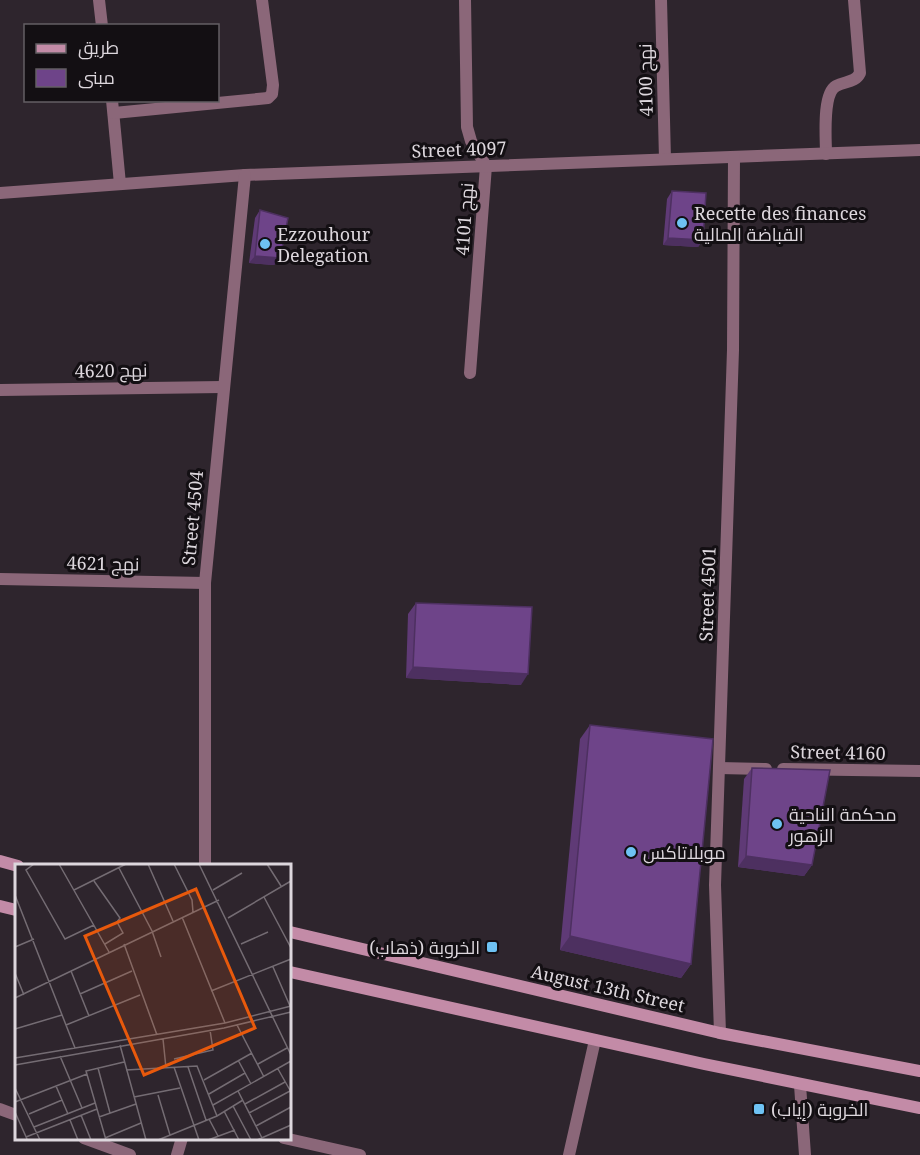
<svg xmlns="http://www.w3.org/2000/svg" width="920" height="1155" font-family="'Noto Serif',Cairo,serif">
	<rect width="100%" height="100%" fill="#2e252d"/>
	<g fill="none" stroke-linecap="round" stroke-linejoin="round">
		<!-- minor -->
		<g stroke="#8b6779" stroke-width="12">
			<polyline points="99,0 102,26"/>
			<polyline points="465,0 467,127 471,141 486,166 470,373"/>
			<polyline points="661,0 665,159"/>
			<polyline points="112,100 120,184"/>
			<polyline points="114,113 268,98 272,94 273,85 262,0"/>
			<path d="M826,154C826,138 822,94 836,86C845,81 855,83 860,73L854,0"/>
			<polyline points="0,193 245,175 920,150"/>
			<polyline points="0,390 222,387"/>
			<polyline points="0,579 205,583"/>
			<polyline points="719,768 766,769"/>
			<polyline points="783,769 920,771"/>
			<polyline points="205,866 205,583 245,175"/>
			<polyline points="720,1033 715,885 733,350 734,157"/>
			<polyline points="800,1085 805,1155"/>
			<polyline points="0,1109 16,1115"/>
			<polyline points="84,1138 130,1155"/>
			<polyline points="284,1138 360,1155"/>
			<polyline points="177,1155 182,1138"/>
			<polyline points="569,1155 595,1040"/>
		</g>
		<!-- secondary -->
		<g stroke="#c38ba7" stroke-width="12">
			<polyline points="0,861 18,866"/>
			<polyline points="0,906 16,910"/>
			<polyline points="290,932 720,1033 920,1071"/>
			<polyline points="290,972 704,1064 920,1108"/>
		</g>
	</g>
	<!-- wall -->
	<g fill="#5f3a76">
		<polygon points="672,191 703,240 698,247 663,245 667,199"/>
		<polygon points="260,210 280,258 274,265 249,263 255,218"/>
		<polygon points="416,603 521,685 406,678 408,614"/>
		<polygon points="590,725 691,964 681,978 560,950 580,739"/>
		<polygon points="752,768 812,865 804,876 738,867 744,779"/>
	</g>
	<!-- shaded-wall -->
	<g fill="#4d3060">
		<polygon points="668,238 703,240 698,247 663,245"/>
		<polygon points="255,256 280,258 274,265 249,263"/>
		<polygon points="413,667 528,674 521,685 406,678"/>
		<polygon points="746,856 812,865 804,876 738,867"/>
		<polygon points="570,936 691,964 681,978 560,950"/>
	</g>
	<!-- building -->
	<g fill="#6e4489" stroke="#4d3060" stroke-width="1.5">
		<polygon points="672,191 706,193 703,240 668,238"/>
		<polygon points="260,210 288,218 280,258 255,256"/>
		<polygon points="416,603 532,607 528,674 413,667"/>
		<polygon points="590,725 713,739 691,964 570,936"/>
		<polygon points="752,768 830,770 812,865 746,856"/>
	</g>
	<!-- markers -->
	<g fill="#6ec2f3" stroke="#130f13" stroke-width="2">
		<circle cx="682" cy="223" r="6"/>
		<circle cx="265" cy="244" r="6"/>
		<circle cx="777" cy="824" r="6"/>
		<circle cx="631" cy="852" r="6"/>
		<rect x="486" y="941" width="12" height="12" rx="3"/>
		<rect x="753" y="1103" width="12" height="12" rx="3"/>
	</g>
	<g text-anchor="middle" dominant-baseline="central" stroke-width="6" stroke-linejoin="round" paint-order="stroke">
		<!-- street labels -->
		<g font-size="18" fill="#ddd7dd" stroke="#130f13">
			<text transform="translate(645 80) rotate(-91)">نهج 4100</text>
			<text transform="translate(459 149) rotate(-2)">Street 4097</text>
			<text transform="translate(464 219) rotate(-86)">نهج 4101</text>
			<text transform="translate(111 370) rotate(-1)">نهج 4620</text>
			<text transform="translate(192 518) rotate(-85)">Street 4504</text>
			<text transform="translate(103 563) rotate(1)">نهج 4621</text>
			<text transform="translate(707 594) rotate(-88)">Street 4501</text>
			<text transform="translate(838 752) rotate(1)">Street 4160</text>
			<text transform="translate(608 988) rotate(13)">August 13th Street</text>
		</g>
		<!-- poi labels -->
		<g font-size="18" fill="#ddd7dd" stroke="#130f13" text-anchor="start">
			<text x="694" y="213">Recette des finances<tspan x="694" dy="21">القباضة المالية</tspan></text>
			<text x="277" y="234">Ezzouhour<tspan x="277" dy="21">Delegation</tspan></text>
			<text x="789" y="814">محكمة الناحية<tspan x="789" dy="21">الزهور</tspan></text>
			<text x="643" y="852">موبلاتاكس</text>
			<text x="480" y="947" text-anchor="end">الخروبة (ذهاب)</text>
			<text x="771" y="1109">الخروبة (إياب)</text>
		</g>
	</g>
	<!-- overview -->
	<g transform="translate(15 864)">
		<rect width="276" height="276" fill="#2e252d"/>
		<path fill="none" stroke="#746c73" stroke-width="1.5" d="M19,0L11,6L50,75L79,61M44,0L94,88M133,0L158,57M159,0L177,36L178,48M184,0L276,191M252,0L266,22M104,4L137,67L146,93M79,17L105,54L102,58L108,69L90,80M59,26L111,0M198,26L227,9M0,31L60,184M249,33L276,84M167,53L210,159M213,54L276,17M109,80L142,171M226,80L253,68M0,83L19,75M258,103L275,142M56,107L74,152M0,109L9,131M196,127L276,95M65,130L117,107M0,134L204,36M51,161L125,131M222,161L249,213M0,165L47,151M148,175L151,204M105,181L131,276M45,192L67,244M0,194L210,159L276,142M159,195L198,186L195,166M223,196L236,220M243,200L272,184M0,201L209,164L276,148M159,203L184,276M173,203L191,256M83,204L95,249M263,205L276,228M111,206L182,202L202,252M189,216L237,189M41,222L53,250M0,224L25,276M223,227L247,274M194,230L230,209M143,231L155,271M119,233L165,224M0,238L72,210M230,240L270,218M198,241L276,197M218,242L236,276M209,247L224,276M0,248L12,275M234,249L275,227M14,250L47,236M66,251L76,276M84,253L121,240M194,255L203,272M55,256L63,276M241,262L276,243M19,263L80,239M11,273L82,245M90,274L126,259M91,276L71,207L109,198M143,276L202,252L228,236M193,276L220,266M242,276L276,261"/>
		<path fill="#e8590c" fill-opacity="0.15" stroke="#e8590c" stroke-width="3" d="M181,25L240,164L129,211L70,72Z"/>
		<rect width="276" height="276" fill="none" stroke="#ddd7dd" stroke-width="3"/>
	</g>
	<!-- legend -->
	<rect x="24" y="24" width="195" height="78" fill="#130f13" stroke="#645f64" stroke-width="1.5"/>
	<rect x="36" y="44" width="30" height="9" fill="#c38ba7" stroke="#645f64" stroke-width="1.5"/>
	<text x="78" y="54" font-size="18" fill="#ddd7dd">طريق</text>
	<rect x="36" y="69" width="30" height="18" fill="#6e4489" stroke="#645f64" stroke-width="1.5"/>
	<text x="78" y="84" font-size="18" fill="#ddd7dd">مبنى</text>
</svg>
